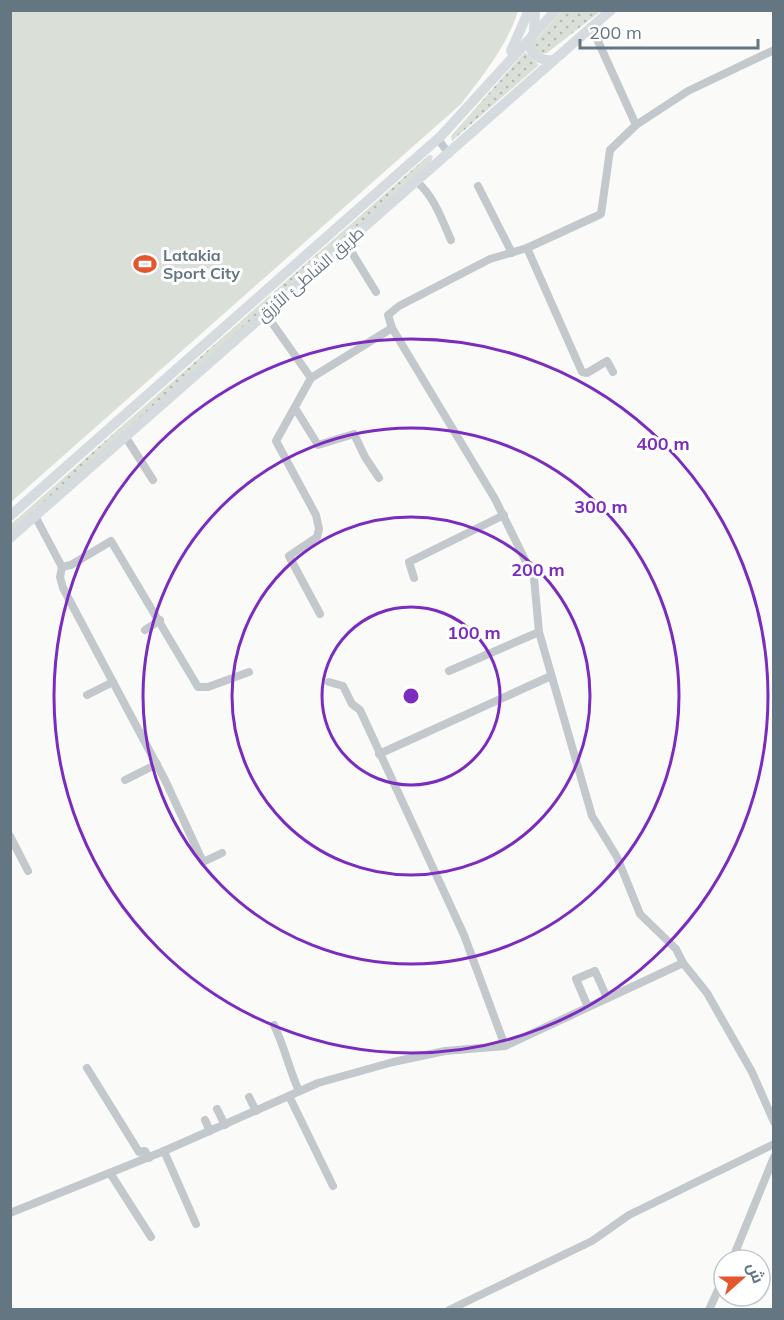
<svg xmlns="http://www.w3.org/2000/svg" width="784" height="1320" font-family="Mulish,Cairo,sans-serif">
	<defs>
		<pattern id="grass-dots" width="8" height="8" patternUnits="userSpaceOnUse" patternTransform="scale(1.5)"><rect width="8" height="8" fill="#dadfd7"/><path d="M2 2h.1M6 6h.1" fill="none" stroke="#b4b9b4" stroke-width="1.8" stroke-linecap="round"/></pattern>
	</defs>
	<rect width="100%" height="100%" fill="#fafaf8"/>
	<!-- grass -->
	<g fill="url(#grass-dots)">
		<polygon points="562,11 601,11 547,53 539,54 534,47 535,41"/>
		<polygon points="525,52 539,65 452,141 451,136"/>
		<polygon points="429,155 433,156 431,162 11,532 10,525"/>
	</g>
	<!-- pitch -->
	<path fill="#dadfd7" d="M11,10H518V11C507,46 483,75 461,104L11,502Z"/>
	<g fill="none" stroke-linecap="round" stroke-linejoin="round">
		<!-- minor -->
		<g stroke="#c3c8cc" stroke-width="8">
			<polyline points="592,28 636,125"/>
			<polyline points="774,50 688,91 636,125 610,150 601,214 527,248 490,259 399,306 388,315 392,328 495,499 534,578 539,632 592,816 617,857 640,914 676,949 683,963 707,993 752,1072 774,1122"/>
			<polyline points="438,139 449,154"/>
			<path d="M417,182C434,196 442,220 451,240"/>
			<polyline points="478,186 512,253"/>
			<polyline points="346,243 376,292"/>
			<polyline points="527,248 582,372 587,373 607,361 613,372"/>
			<polyline points="265,313 311,378 392,328"/>
			<polyline points="311,378 276,441 316,515 319,529 317,537 289,556 320,614"/>
			<polyline points="295,408 318,445 354,434 365,457 379,478"/>
			<polyline points="125,436 153,480"/>
			<polyline points="35,516 62,567 71,565 111,541 198,687 208,687 249,672"/>
			<polyline points="62,567 60,577 63,588 165,780 203,862 222,853"/>
			<polyline points="414,578 409,562 504,515"/>
			<polyline points="145,630 160,620"/>
			<polyline points="449,671 539,632"/>
			<polyline points="329,682 343,686 352,704 360,710 464,935 505,1046"/>
			<polyline points="87,695 113,682"/>
			<polyline points="379,754 551,676"/>
			<polyline points="125,780 157,764"/>
			<polyline points="10,836 28,871"/>
			<polyline points="588,1007 576,979 595,971 607,998"/>
			<path d="M274,1025C285,1048 289,1069 299,1091"/>
			<polyline points="87,1068 139,1152 145,1151 149,1158"/>
			<polyline points="289,1096 333,1186"/>
			<polyline points="249,1097 256,1111"/>
			<polyline points="217,1109 225,1125"/>
			<polyline points="205,1120 210,1131"/>
			<polyline points="164,1151 196,1224"/>
			<polyline points="110,1173 151,1237"/>
			<polyline points="10,1213 164,1151 318,1083 393,1062 445,1051 505,1046 683,963"/>
			<polyline points="732,1260 774,1157"/>
			<polyline points="449,1310 592,1241 629,1215 774,1144"/>
			<polyline points="709,1310 724,1277"/>
		</g>
		<!-- major -->
		<g stroke="#d6dbdf" stroke-width="10">
			<path d="M535,10L534,32L529,44C532,56 541,61 553,60"/>
			<polyline points="511,51 529,10"/>
			<polyline points="10,516 441,136 556,10"/>
			<polyline points="10,538 611,10"/>
		</g>
	</g>
	<!-- distance rings -->
	<g fill="none" stroke="#7b2cbf" stroke-width="3">
		<circle cx="411" cy="696" r="89"/>
		<circle cx="411" cy="696" r="179"/>
		<circle cx="411" cy="696" r="268"/>
		<circle cx="411" cy="696" r="357"/>
	</g>
	<!-- icons -->
	<defs>
		<g id="stadium-bare" transform="scale(1.8)"><path d="M0-5a6.5 5 0 1 0 0 10a6.5 5 0 1 0 0-10ZM-3.5-1.8h7v3.6h-7Z" fill="#e4572e" stroke="#fff" stroke-width="2.5" paint-order="stroke"/></g>
	</defs>
	<g fill-rule="evenodd">
		<use href="#stadium-bare" x="145" y="264"/>
	</g>
	<g text-anchor="middle" dominant-baseline="central" stroke-width="6" stroke-linejoin="round" paint-order="stroke">
		<!-- poi labels -->
		<g font-size="16" font-weight="bold" fill="#657683" stroke="#fff" text-anchor="start">
			<text x="163" y="255">Latakia<tspan x="163" dy="18">Sport City</tspan></text>
		</g>
		<!-- street labels -->
		<g font-size="16" fill="#657683" stroke="#fff">
			<text transform="translate(310 274) rotate(-41)">طريق الشاطئ الأزرق</text>
		</g>
	</g>
	<circle cx="411" cy="696" r="9" fill="#7b2cbf" stroke="#fff" stroke-width="3"/>
	<g font-size="18" text-anchor="middle" font-weight="bold" fill="#7b2cbf" stroke="#fff" stroke-width="6" stroke-linejoin="round" paint-order="stroke">
		<text x="663" y="450">400 m</text>
		<text x="601" y="513">300 m</text>
		<text x="538" y="576">200 m</text>
		<text x="474" y="639">100 m</text>
	</g>
	<!-- border -->
	<rect width="784" height="1320" fill="none" stroke="#657683" stroke-width="24"/>
	<!-- north arrow -->
	<g transform="translate(742 1278) rotate(69)"><circle r="28" fill="#ffffff" stroke="#c1c8cd" stroke-width="1.5"/>
	<path d="M0-4.5L10 22L0 15L-10 22Z" fill="#e4572e"/>
	<text y="-9" font-size="16" font-weight="bold" text-anchor="middle" fill="#657683">ش</text>
	</g>
	<!-- scale -->
	<path d="M580 39v9h178v-9" fill="none" stroke="#657683" stroke-width="3"/>
	<text x="589" y="39" font-size="18" fill="#657683" stroke="#ffffff" stroke-width="4.5" paint-order="stroke">200 m</text>
</svg>
